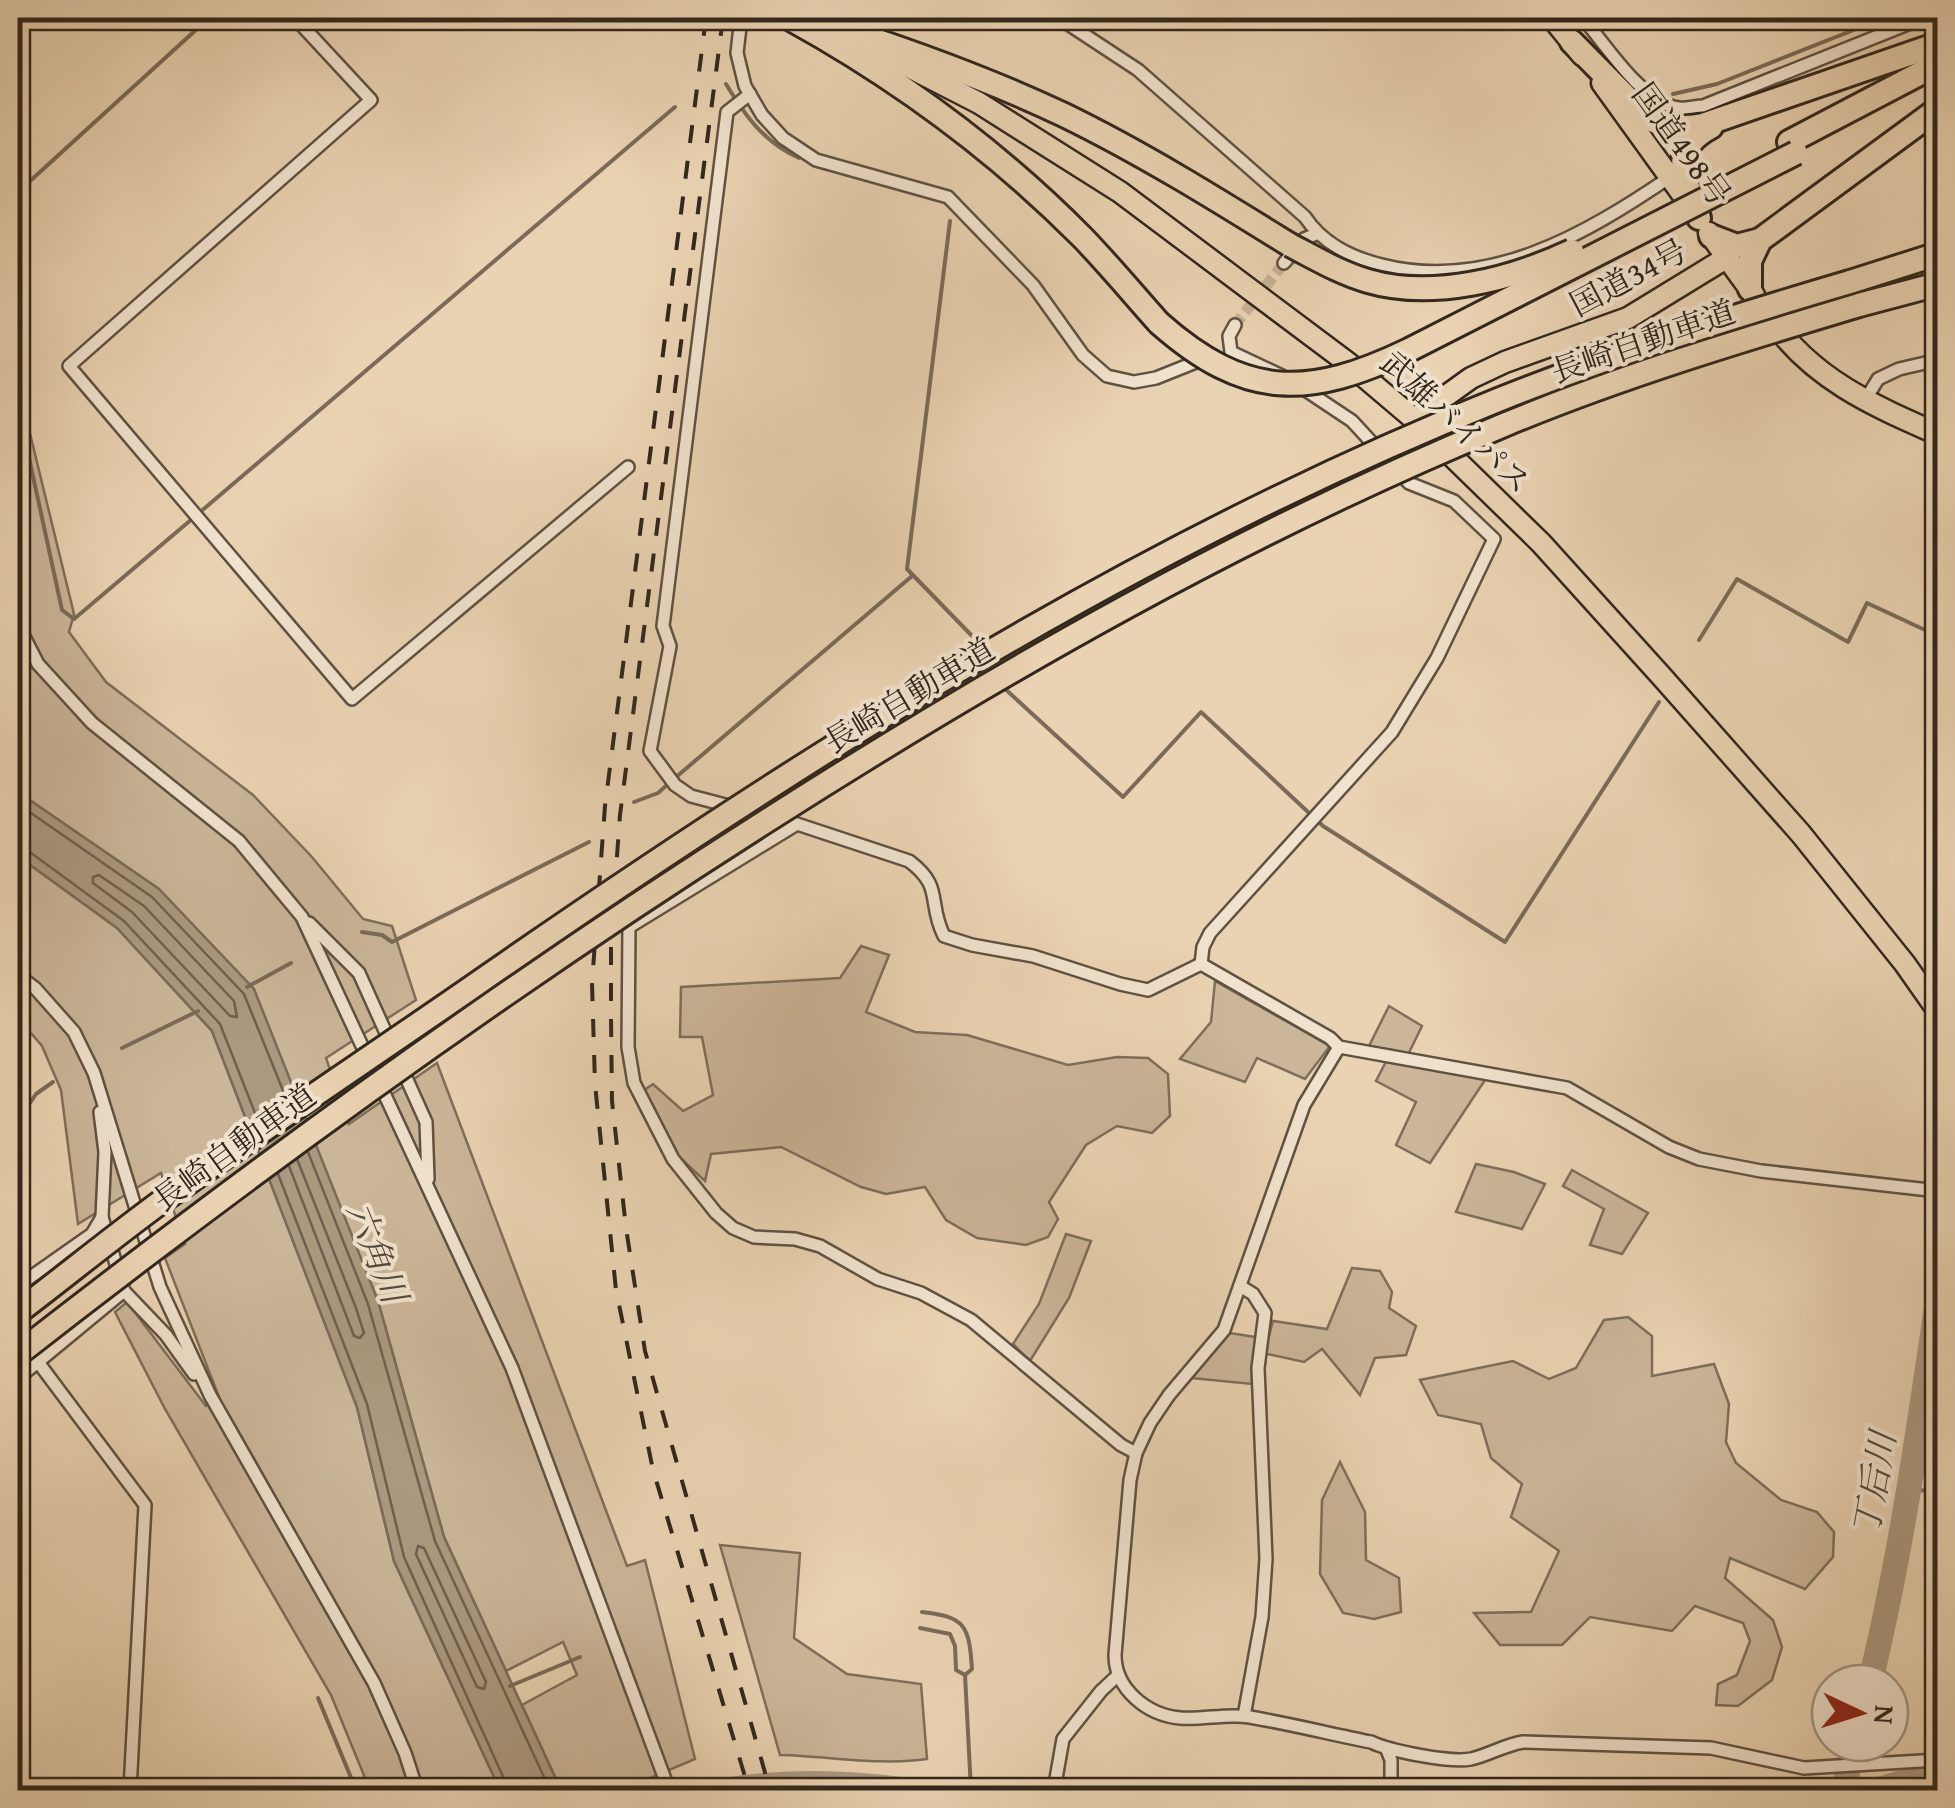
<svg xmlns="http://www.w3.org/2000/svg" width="1955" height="1808" font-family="'Gentium Book Plus','Noto Serif JP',serif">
	<rect width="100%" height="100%" fill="#ead3b2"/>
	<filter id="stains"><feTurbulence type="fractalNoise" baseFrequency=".002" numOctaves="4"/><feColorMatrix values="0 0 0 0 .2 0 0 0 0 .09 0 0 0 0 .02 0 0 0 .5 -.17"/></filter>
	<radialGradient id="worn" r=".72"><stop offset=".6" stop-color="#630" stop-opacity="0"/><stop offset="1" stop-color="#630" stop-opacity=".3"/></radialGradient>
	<!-- green -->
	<g fill="#cbb699" stroke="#7e6e5b" stroke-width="2.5">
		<polygon points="24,409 74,614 69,632 106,682 253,795 312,857 363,919 392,926 416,1000 326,1058 349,1124 437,1063 627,1566 645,1560 695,1759 622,1790 561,1790 522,1705 577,1675 563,1642 506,1671 444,1537 378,1301 159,889 18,792 18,412"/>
		<polygon points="18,856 117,928 212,1031 357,1407 394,1561 500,1790 370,1790 331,1695 165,1409 115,1312 127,1302 206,1406 219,1397 165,1258 185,1244 161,1173 78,1224 61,1090 42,1046 18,1018"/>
		<polygon points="861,946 889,955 866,1012 915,1032 967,1035 1068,1065 1117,1057 1148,1058 1168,1074 1170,1116 1152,1133 1117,1126 1086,1145 1049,1202 1058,1219 1048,1237 1026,1245 977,1238 946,1220 925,1187 886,1194 861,1187 781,1147 711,1154 705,1181 674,1152 643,1091 653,1084 683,1111 713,1095 702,1037 680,1037 681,987 840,978"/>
		<polygon points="1215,981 1330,1046 1305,1079 1257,1058 1245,1082 1180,1059 1211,1022"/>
		<polygon points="1389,1006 1422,1026 1403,1065 1487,1077 1430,1163 1396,1145 1416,1102 1376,1081 1392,1050 1369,1046"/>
		<polygon points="1476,1164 1514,1172 1545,1184 1522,1229 1456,1212"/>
		<polygon points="1572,1170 1648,1213 1622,1254 1590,1245 1604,1209 1563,1186"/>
		<polygon points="1066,1234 1091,1241 1069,1298 1030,1361 1013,1344 1039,1304"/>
		<polygon points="1352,1268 1380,1271 1392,1292 1389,1308 1416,1326 1406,1355 1375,1358 1360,1395 1322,1349 1304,1362 1254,1351 1252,1384 1191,1378 1230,1333 1268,1339 1273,1321 1327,1329"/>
		<polygon points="1628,1317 1652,1336 1652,1376 1714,1364 1729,1404 1726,1442 1736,1463 1781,1500 1817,1512 1834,1532 1833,1557 1805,1589 1730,1558 1725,1578 1773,1620 1782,1647 1772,1680 1738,1706 1716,1705 1718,1684 1737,1675 1750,1641 1743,1623 1695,1606 1672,1631 1590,1617 1562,1645 1500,1645 1474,1613 1531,1612 1559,1551 1511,1517 1522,1484 1491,1458 1481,1424 1438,1415 1420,1380 1513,1361 1549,1379 1576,1368 1604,1320"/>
		<polygon points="1340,1462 1365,1512 1366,1560 1399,1578 1401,1612 1374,1619 1343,1613 1320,1574 1322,1500"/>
		<path d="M720,1545L800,1553L794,1638L847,1674L921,1684L927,1759C880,1766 828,1756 780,1755Z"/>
	</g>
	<!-- water -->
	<polygon fill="#ab997f" stroke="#7a6b58" stroke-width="2.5" points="18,792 159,889 254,989 378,1301 444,1537 561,1790 500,1790 394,1561 357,1407 212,1031 117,928 18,856"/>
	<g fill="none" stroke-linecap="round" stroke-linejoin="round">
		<!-- shore -->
		<g stroke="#6e604e" stroke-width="2.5">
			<polyline points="18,804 152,897 244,994 286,1098"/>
			<polyline points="18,848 27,850 124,921 220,1024 257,1118"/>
			<polygon points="99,875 144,906 234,1001 237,1017 230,1016 132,912 93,883 93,877"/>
			<polyline points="308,1152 368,1304 435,1541 550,1790"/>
			<polyline points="289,1166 354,1336 360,1338 364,1333 356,1308 297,1159"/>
			<polyline points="278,1174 367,1404 404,1557 509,1790"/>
			<polygon points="418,1546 424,1548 486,1682 484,1689 477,1687 416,1554"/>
		</g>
		<!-- stream -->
		<g stroke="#7a6b58" stroke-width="4">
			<path d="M726,84C746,117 764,142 799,158"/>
			<polyline points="1673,94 1717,84 1884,18"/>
			<polyline points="18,192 209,18"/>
			<polyline points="950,221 907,569 975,639 981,649"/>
			<polyline points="18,367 20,366 18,358"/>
			<polyline points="18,407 62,610 74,619 192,519"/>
			<polyline points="199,513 675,107"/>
			<polyline points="1699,640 1737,579 1848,642 1867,603 1938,636"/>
			<polyline points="1003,687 1123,797 1201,712 1323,826 1505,942 1659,702"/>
			<polyline points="675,778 912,576"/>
			<polyline points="634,802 658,793 668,784"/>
			<polyline points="362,932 382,935 392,942 589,842"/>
			<polyline points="247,987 291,963"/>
			<polyline points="122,1048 198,1011"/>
			<polyline points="18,1121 36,1094 53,1082"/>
			<polyline points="1911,1490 1938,1491"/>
			<path d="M922,1612C966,1617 969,1626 972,1669L965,1675L971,1790"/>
			<polyline points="920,1628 950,1634 955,1646 956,1670 965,1675"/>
			<polyline points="510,1686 580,1657"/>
			<polyline points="318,1698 352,1780 351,1790"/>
		</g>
		<!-- river -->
		<g stroke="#ab997f" stroke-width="25">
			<path d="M1870,1683C1901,1555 1919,1427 1938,1297"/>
			<path d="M725,1790C786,1781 842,1781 904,1790"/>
			<polyline points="1843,1790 1855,1743"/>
			<polyline points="1877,1790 1917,1778 1938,1778"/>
		</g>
		<!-- minor-tunnel -->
		<polyline stroke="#c5b194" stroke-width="11" stroke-dasharray="11 5.5" stroke-linecap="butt" points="1235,325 1284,263"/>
		<!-- minor casing -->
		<g stroke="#5f5242" stroke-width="16">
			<g id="minor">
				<polyline points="295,18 371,100 69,366 352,699 628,467"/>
				<polyline points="741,18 737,53 745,86 762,115 783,138 816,160 948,197 1033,285 1083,355 1107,376 1134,382 1156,378 1206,358"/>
				<path d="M1059,18L1138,70L1305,217C1322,243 1352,258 1382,265C1488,292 1586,234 1670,177"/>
				<path d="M1583,18C1605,44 1643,104 1679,108C1686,109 1695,106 1703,106L1923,18"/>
				<path d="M750,94L727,112L663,626L670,646L650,751L675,785L691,796L797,824L909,861C944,887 927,902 944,936L972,945L1033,956L1120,984L1148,990L1201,964"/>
				<polyline points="1284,263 1304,239 1316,234"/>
				<polyline points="1235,325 1229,336 1231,352 1282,376"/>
				<polyline points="1864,402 1878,379 1899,369 1938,360"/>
				<polyline points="18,625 38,664 92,723 239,841 302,917 512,1368 669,1790"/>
				<polyline points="797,824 629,927 628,1047 634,1083 673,1159 716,1213 733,1228 754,1237 795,1239 820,1246 878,1279 921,1293 971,1320 1121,1445 1136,1453"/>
				<polyline points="309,923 359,973 426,1122 428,1179"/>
				<polyline points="1201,964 1203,947 1210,933 1392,732 1437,658 1494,539 1454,501 1409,483 1352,421 1298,385"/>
				<polyline points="1201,964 1330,1038 1339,1047 1567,1088 1669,1147 1699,1159 1761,1171 1938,1191"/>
				<polyline points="18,975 35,988 74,1032 94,1073 160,1287 210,1395 374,1683 405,1753 417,1790"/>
				<path d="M1339,1047L1304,1105L1224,1330L1169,1395L1150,1423L1136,1453L1130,1480L1115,1655C1115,1689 1147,1715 1180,1718C1203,1720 1227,1713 1250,1717C1290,1724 1331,1734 1371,1742C1390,1751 1450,1763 1471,1759C1489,1755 1504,1745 1523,1742L1711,1748L1804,1768L1938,1760"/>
				<polyline points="100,1112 105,1152 102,1217 124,1291 166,1335 194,1374"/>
				<polyline points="18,1286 92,1234 102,1217"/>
				<polyline points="1240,1286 1253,1294 1265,1313 1258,1368 1266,1559 1262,1617 1244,1716"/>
				<polyline points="38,1362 124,1291"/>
				<polyline points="18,1378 38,1362 145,1505 130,1790"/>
				<polyline points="1387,1750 1391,1760 1391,1790"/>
				<polyline points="1054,1790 1063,1739 1101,1691 1117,1676"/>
			</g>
		</g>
		<!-- trunk casing -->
		<g stroke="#31271d" stroke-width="25">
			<g id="trunk">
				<polyline points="1552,18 1582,55"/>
				<polyline points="866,45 979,103 1120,192 1348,363 1414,419 1541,543 1663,678 1801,834 1905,964 1938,1011"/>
				<polyline points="1602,83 1690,205"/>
				<polyline points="1709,233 1754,295"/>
				<path d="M1770,318C1812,379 1872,405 1938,434"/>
				<polyline points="1414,419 1471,378 1505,362 1628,318 1726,258"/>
			</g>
		</g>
		<!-- motorway casing -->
		<g stroke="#31271d" stroke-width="28">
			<g id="motorway">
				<path d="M789,18C896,77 997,151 1083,238C1109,265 1134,295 1159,323"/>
				<path d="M820,22C902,48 986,78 1064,115C1142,153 1216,199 1290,245"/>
				<path d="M1572,42L1646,117C1666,128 1681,129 1703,125L1938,44"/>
				<polyline points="1789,142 1938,64"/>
				<path d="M1699,218C1686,179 1666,151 1711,127"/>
				<polyline points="1711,236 1737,246 1760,240"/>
				<polyline points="1850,282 1938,254"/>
				<polyline points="1750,289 1750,261 1760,240 1938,109"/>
				<polyline points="1859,305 1938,284"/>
			</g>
		</g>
		<!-- minor -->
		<use href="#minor" stroke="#f1e2cd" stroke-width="11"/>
		<!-- trunk -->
		<use href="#trunk" stroke="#ead3b2" stroke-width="20"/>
		<!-- motorway -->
		<use href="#motorway" stroke="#ead3b2" stroke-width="22"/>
		<!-- rail -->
		<g stroke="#31271d" stroke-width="4" stroke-dasharray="18 18" stroke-linecap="butt">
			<polyline points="706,18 605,806 592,983 595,1084 616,1290 653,1470 749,1790"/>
			<polyline points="723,18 620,815 611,938 611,1017 612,1101 626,1228 645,1351 770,1790"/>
		</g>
		<!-- motorway-bridge casing -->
		<g stroke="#31271d" stroke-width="28" stroke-linecap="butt">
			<g id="motorway-bridge">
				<path d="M1290,245C1315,258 1340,273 1368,281C1433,300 1512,279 1572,251"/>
				<path d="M1159,323C1246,400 1309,398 1409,350L1796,153"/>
				<path d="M18,1312C68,1274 118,1233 169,1196C270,1124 374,1055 475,985C797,761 1133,546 1498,400C1613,354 1731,317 1850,282"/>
				<path d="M18,1354C260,1165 508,985 768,820C1003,670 1245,532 1504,425C1619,377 1739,341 1859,305"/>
			</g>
		</g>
		<!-- motorway-bridge -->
		<use href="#motorway-bridge" stroke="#ead3b2" stroke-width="22"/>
	</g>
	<g text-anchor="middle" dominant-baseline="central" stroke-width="8" stroke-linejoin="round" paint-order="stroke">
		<!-- street labels -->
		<g font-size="32" fill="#31271d" stroke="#f1e2cd">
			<text transform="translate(1682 144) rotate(54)">国道498号</text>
			<text transform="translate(1628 277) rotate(-28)">国道34号</text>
			<text transform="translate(1643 341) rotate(-19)">長崎自動車道</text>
			<text transform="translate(1456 422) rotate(43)">武雄バイパス</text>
			<text transform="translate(909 695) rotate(-31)">長崎自動車道</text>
			<text transform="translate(234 1147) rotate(-36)">長崎自動車道</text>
		</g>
		<!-- water labels -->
		<g font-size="35" font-style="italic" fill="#56493a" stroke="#f1e2cd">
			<text transform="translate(377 1252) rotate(68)">六角川</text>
			<text transform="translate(1874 1484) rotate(-80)">丁后川</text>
		</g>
	</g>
	<!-- margin -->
	<rect width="1955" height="1808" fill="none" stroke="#ead3b2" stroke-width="60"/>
	<rect x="20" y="20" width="1915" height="1768" fill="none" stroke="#31271d" stroke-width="5"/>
	<rect x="30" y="30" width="1895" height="1748" fill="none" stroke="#31271d" stroke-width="2.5"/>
	<!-- north arrow -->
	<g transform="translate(1860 1713) rotate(94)"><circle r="48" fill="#f1e2cd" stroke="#a49787" stroke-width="2.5"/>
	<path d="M0-8L18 38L0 25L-18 38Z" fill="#8f2418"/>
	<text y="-15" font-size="28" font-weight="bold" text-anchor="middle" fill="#31271d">N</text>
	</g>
	<rect width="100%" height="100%" filter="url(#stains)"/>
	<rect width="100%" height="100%" fill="url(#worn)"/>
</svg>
